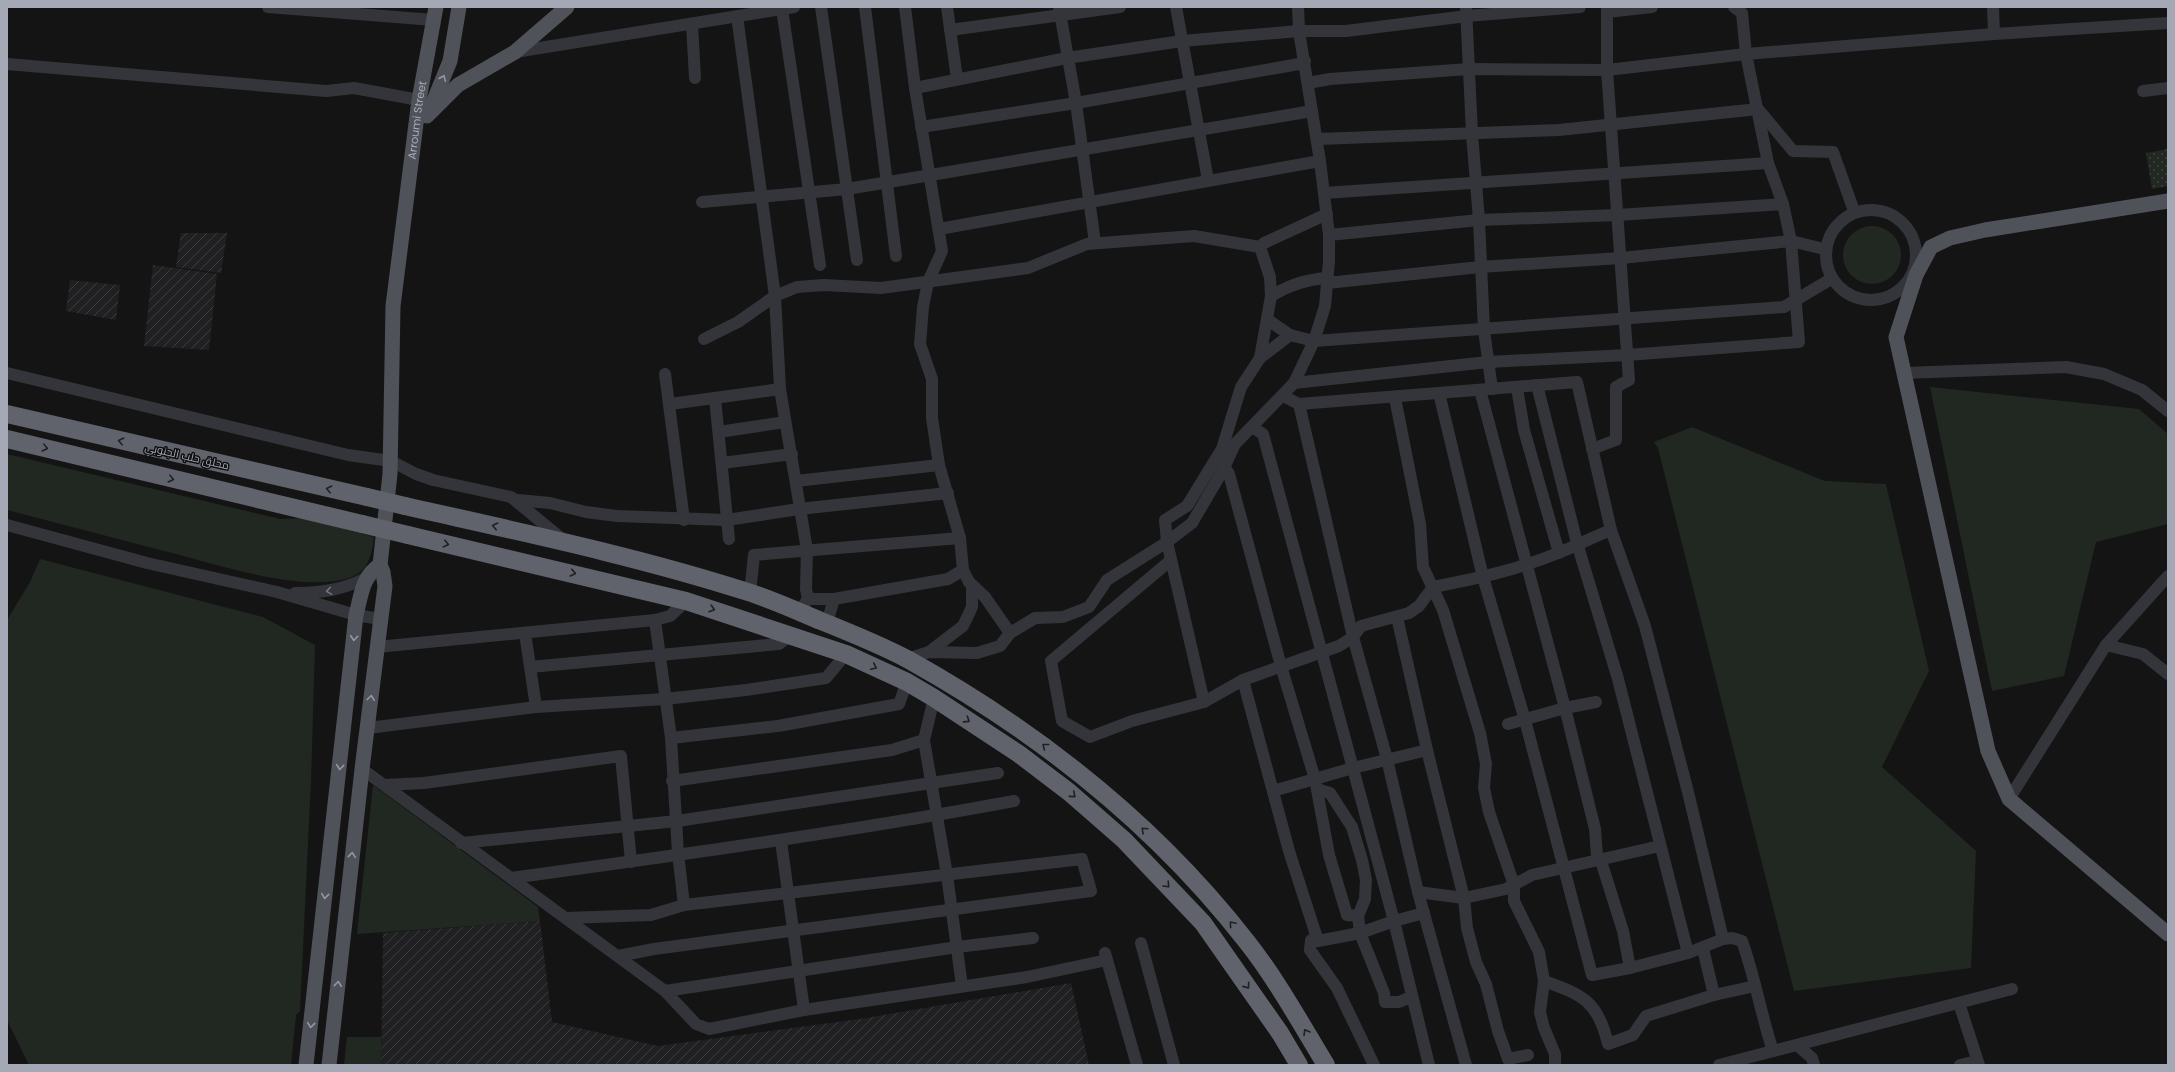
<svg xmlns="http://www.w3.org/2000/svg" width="2175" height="1072" font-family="Poppins,Cairo,sans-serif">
	<defs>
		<pattern id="industrial-furrows" width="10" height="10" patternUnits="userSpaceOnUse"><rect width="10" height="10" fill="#202022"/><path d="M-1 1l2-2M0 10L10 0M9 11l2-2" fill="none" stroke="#3d3e40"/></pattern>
		<pattern id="park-dots" width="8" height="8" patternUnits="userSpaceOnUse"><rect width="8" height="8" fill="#202821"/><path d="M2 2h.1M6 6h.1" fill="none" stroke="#3d443f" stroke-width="1.8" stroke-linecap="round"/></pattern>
	</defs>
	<rect width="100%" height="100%" fill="#141415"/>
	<!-- industrial -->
	<g fill="url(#industrial-furrows)">
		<polygon points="181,233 227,233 221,273 176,267"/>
		<polygon points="153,265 217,274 209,350 144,346"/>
		<polygon points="70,280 120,285 116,320 66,311"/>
		<polygon points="540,921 552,1022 658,1046 860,1019 1071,983 1089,1065 381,1065 383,933"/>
	</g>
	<!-- grass -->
	<g fill="#202821">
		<circle cx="1872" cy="255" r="29"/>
		<polygon points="1930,387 2139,409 2168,434 2168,524 2096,542 2064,676 1992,691"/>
		<polygon points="1692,427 1825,481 1886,484 1929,671 1882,767 1976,851 1971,968 1794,991 1658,448 1654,442"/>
		<path d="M7,454L280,519L306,518L374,537C372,555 368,572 349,578C300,593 217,564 168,552C114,538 61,524 7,510Z"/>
		<polygon points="40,559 263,617 315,645 311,781 300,1011 296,1015 291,1065 29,1065 7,1020 7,620 30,582"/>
		<polygon points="373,785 538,907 540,921 357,934"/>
		<polygon points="347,1037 381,1037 381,1065 344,1065"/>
	</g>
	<!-- park -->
	<polygon fill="url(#park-dots)" points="2168,149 2168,186 2152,189 2146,153"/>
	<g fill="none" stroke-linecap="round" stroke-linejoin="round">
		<!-- minor -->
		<g stroke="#34353b" stroke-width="12">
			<polyline points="268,7 434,20"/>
			<polyline points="821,7 857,260"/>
			<polyline points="865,7 896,256"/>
			<polyline points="905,7 915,88 942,251 928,282 923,307 920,344 932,379 932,418 939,465 960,538 963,570 969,582 985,597 1010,633"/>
			<polyline points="947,7 957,79"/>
			<polyline points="1059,7 1076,103 1095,243"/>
			<polyline points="1176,7 1208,180"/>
			<polyline points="1466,7 1472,134 1479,220 1484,330 1492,389"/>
			<polyline points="1993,7 1994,34 2168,23"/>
			<polyline points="782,9 820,265"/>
			<polyline points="1607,12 1652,7"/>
			<polyline points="737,16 775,296 780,389 807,550 806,589 808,599 799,612"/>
			<polyline points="692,24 695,78"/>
			<polyline points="950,30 1120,7"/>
			<polyline points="515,52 794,7"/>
			<polyline points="7,64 326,91 354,88 419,100"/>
			<polyline points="1308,83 1330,79 1469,69 1607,70 1746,54 1994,34"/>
			<polyline points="915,88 1067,58 1182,41 1299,31 1346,31 1467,16 1580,7"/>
			<polyline points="2143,91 2168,88"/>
			<polyline points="921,127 1076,103 1299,64 1305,61"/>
			<polyline points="1318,139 1559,130 1758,109 1793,151 1833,152 1854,211"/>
			<polyline points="1324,193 1768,163"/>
			<polyline points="702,202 847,189 1312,111"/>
			<circle cx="1871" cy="255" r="45"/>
			<polyline points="939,229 1320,161"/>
			<polyline points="1329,235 1479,220 1618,215 1783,204"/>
			<polyline points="1327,283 1480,267 1621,258 1791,241 1824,249"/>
			<path d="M1271,296C1289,285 1307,279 1328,278"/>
			<polyline points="1268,320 1290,335 1314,341 1784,307 1831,279"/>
			<polyline points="704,339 738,322 775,296 797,287 824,285 881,288 1028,268 1087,244 1194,236 1260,247 1264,243 1327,214"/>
			<polyline points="1260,358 1290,335"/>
			<polyline points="7,373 348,455 391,461 416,474 433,480 511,497 562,539"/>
			<polyline points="1904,373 2066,367 2104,374 2142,390 2168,411"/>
			<polyline points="665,374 684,520"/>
			<polyline points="1294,383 1488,362 1627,355 1799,342 1791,241 1783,204 1768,163 1746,54 1742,13 1734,7"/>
			<polyline points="1537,385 1577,543 1618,679 1688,953"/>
			<polyline points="1517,388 1524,430 1559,553"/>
			<polyline points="1480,390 1565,708 1595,829 1597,856 1601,861 1623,931 1630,968"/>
			<path d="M1439,393L1483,577L1525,720L1592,975L1630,968L1688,953L1723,939L1732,938L1742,941C1755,977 1761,1015 1773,1051"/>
			<polyline points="1283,396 1299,404 1577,382 1611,530 1645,626 1688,792 1723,939"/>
			<polyline points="715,398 729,539"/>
			<polyline points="1395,398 1420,524 1423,567 1443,610 1480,733 1486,764 1484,788 1489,812 1514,885 1514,901 1539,952 1544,981 1540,1012 1544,1028 1555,1054 1555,1065"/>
			<polyline points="670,404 780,389"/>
			<polyline points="1299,404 1353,637 1387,759 1418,892 1466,1065"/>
			<polyline points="1252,427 1263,434 1394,921 1429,1065"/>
			<polyline points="719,432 785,422"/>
			<polyline points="1592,449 1616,440 1616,387 1629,380 1607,70 1607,7"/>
			<polyline points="722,463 792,454"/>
			<polyline points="1224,466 1229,474 1281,666 1315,779 1329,855 1347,915 1358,916 1360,933 1384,993 1385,1002 1399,1002 1411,997"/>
			<polyline points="796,481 939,465"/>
			<polyline points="518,500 550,503 586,512 617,516 727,520 799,509 948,493"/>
			<polyline points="7,525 147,563 277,592 356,615 380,619"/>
			<path d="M1171,560L1051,661L1062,721L1090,737L1132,721L1204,702L1243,680L1339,646L1353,637L1361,626L1409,613L1419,606L1433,587C1475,579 1517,570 1558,553C1576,546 1593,537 1611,530"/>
			<path d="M295,593C321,593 342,590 366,578"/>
			<polyline points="750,593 754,555 960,538"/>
			<polyline points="808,599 834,599"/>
			<polyline points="1397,617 1427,750 1464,898 1467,928 1476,962 1486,984 1498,1031 1508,1059 1528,1055"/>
			<polyline points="655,620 671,738 678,853 684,905"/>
			<polyline points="827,623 834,599 948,579 963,570"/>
			<polyline points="525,633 536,707"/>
			<polyline points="2106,645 2168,576"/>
			<polyline points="377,647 655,620 670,616 686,601"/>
			<polyline points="929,652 963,626 972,607 972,585"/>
			<polyline points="907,659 929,652 977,653 1000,646 1010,633 1035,618 1063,617 1089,607 1107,580 1167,542 1192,523 1223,470 1235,444 1294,383 1314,341 1325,306 1329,261 1329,235 1320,161 1299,31 1298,7"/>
			<polyline points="530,667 779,644 791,635"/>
			<polyline points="1243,680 1289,851 1318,941 1360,933 1394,921 1424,913"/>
			<polyline points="934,698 924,740 947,875 962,986"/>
			<polyline points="1204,702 1167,542 1165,520 1187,506 1222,449 1241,387 1260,358 1271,296 1270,277 1260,247"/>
			<polyline points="1508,724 1565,708 1596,702"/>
			<polyline points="368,728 536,707 665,699 746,690 826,678 846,654"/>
			<polyline points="671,738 778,726 899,704 907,682"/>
			<polyline points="362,769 665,991 696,1024 709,1029 804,1010 1027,977 1107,960"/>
			<polyline points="672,781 892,750 924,740"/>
			<polyline points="385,785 424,783 621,756 631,862"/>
			<polyline points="1317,789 1330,793 1352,827 1362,860 1366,880 1365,899 1358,916"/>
			<polyline points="1273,791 1353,768 1427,750"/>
			<polyline points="2009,799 2106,645 2143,654 2168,674"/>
			<polyline points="781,841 804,1010"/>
			<polyline points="461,843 677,821 998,773"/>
			<path d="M511,878C679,855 847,832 1014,801"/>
			<polyline points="1418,892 1464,898 1506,889 1532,875 1660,846"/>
			<polyline points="566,918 651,915 684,905 1082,859 1091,891 654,949 618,956"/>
			<polyline points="1317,937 1311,940 1310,950 1337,988 1374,1065"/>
			<polyline points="1141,943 1174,1065"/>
			<polyline points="1703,949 1714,995"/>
			<polyline points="1105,953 1137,1065"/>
			<path d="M1544,981C1583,995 1598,1001 1608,1044L1633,1035L1646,1016L1714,995L1755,986"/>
			<polyline points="665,991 957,947 1033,938"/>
			<polyline points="1959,1003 1979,1065"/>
			<polyline points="1797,1045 1812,1058 1814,1065"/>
			<polyline points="1719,1065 2012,989"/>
			<polyline points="1960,1065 1977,1061"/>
		</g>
		<!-- major -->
		<g stroke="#50525a" stroke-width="15">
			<polyline points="430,110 450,61 459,7"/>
			<polyline points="427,116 458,85 515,52 567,7"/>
			<polyline points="2168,201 1985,230 1950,238 1931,247 1916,275 1896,337 1988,751 2009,799 2168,934"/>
			<path d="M306,1065L356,615C361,596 362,576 380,565"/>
			<path id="s1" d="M329,1065L362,769L385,586L383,572L380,565L390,474L393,306L419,100L436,7"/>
		</g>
		<!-- highway -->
		<g stroke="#60636c" stroke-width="18">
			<polyline points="7,414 367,497"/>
			<polyline points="7,439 362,524"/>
			<path d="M405,506C520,532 636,556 748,592C773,600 797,611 821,621C851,633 881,645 909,660C1038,732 1156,825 1247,942C1277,980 1301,1024 1326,1065"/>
			<polyline points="408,535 686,601 846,654 907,682 934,698 1019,754 1069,792 1124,840 1203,923 1280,1033 1299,1065"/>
		</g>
		<!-- highway-bridge -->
		<g stroke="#60636c" stroke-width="18">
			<polyline points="367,497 405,506"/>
			<polyline points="362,524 408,535"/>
		</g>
	</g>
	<!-- one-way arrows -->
	<defs><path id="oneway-chevron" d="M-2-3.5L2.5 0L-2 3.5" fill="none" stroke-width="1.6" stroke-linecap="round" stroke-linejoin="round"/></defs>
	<g stroke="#9498a4">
		<use href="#oneway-chevron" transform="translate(443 78) rotate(-67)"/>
		<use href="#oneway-chevron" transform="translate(354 638) rotate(95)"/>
		<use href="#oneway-chevron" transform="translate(371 698) rotate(-83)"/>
		<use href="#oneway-chevron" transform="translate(340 767) rotate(96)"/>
		<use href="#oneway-chevron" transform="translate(352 855) rotate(-84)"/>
		<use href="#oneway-chevron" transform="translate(325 896) rotate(96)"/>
		<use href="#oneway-chevron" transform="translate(338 984) rotate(-84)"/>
		<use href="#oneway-chevron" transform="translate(311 1025) rotate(96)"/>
	</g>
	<g stroke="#1f2022">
		<use href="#oneway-chevron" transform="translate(121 441) rotate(-167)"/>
		<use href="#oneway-chevron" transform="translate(45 448) rotate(14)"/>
		<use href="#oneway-chevron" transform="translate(171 479) rotate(14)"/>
		<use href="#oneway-chevron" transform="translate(329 489) rotate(-167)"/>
		<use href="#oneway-chevron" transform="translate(495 526) rotate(-167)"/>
		<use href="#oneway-chevron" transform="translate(446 544) rotate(13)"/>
		<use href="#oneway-chevron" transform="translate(573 573) rotate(13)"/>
		<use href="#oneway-chevron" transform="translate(712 609) rotate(18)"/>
		<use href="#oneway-chevron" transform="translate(874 667) rotate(25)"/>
		<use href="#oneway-chevron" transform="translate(967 720) rotate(33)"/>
		<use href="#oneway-chevron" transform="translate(1045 746) rotate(-142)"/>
		<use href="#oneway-chevron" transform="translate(1073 795) rotate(40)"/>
		<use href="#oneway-chevron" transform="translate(1144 830) rotate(-137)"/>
		<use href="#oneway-chevron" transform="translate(1167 885) rotate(47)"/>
		<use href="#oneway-chevron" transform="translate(1232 924) rotate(-130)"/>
		<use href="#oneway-chevron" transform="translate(1247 986) rotate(55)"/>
		<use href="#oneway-chevron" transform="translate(1306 1032) rotate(-121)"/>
	</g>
	<use stroke="#72757f" href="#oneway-chevron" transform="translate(329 591) rotate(171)"/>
	<g text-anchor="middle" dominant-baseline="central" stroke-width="3" stroke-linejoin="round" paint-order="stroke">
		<!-- street labels -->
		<g font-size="11" fill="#a5a9b6" stroke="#0f0f10">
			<text stroke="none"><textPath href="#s1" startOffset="951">Arroumi Street</textPath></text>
			<text transform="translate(187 456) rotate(13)">محلق حلب الجنوبي</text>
		</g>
	</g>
	<!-- border -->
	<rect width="2175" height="1072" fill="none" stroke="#a5a9b6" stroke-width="16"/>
</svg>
